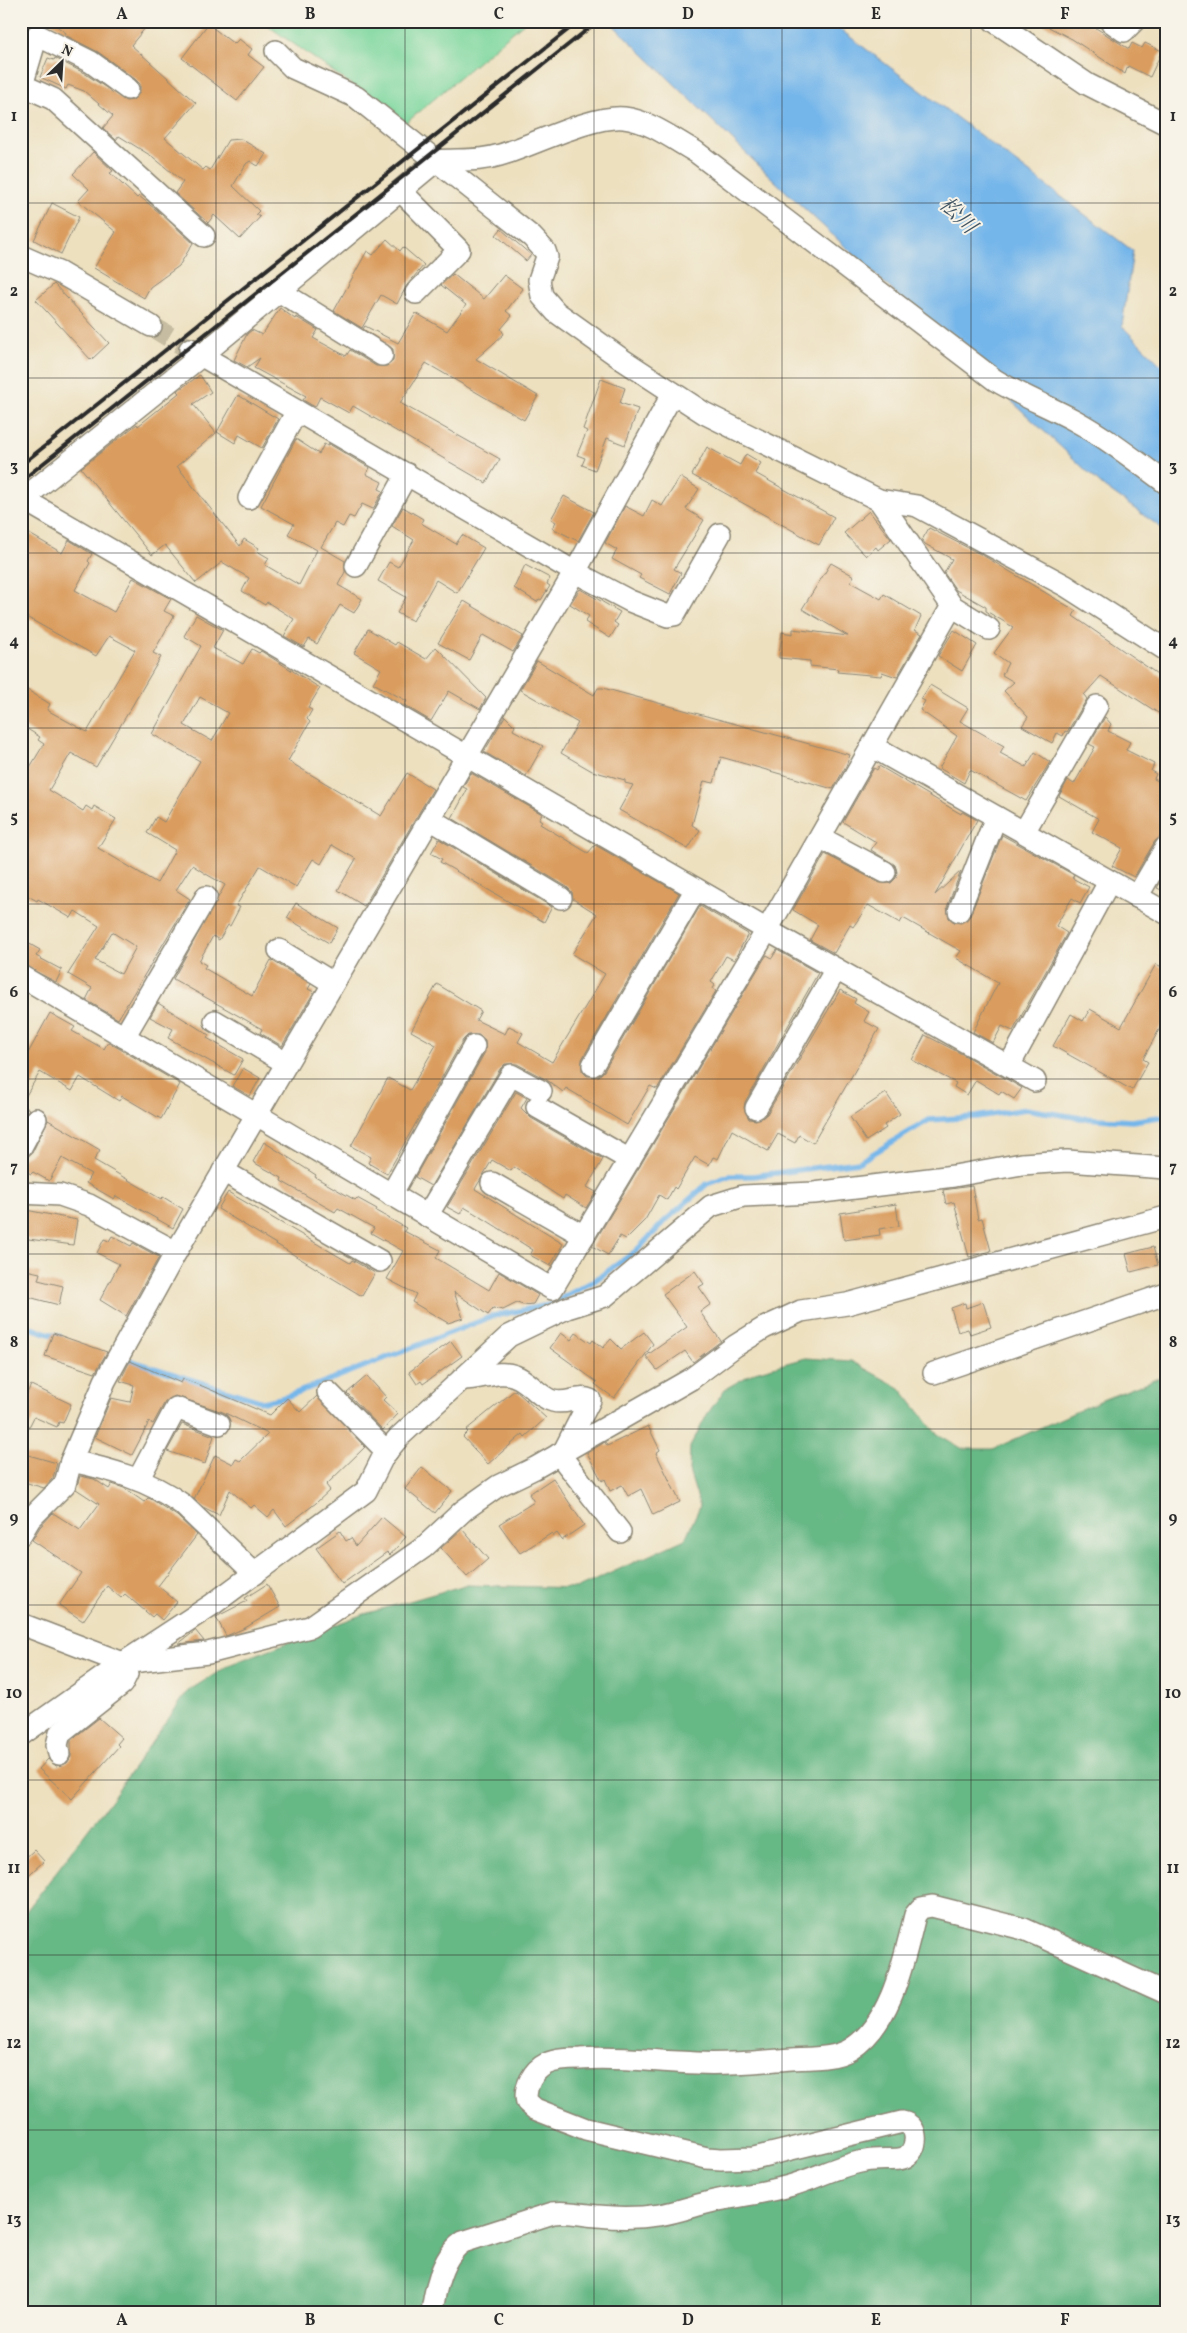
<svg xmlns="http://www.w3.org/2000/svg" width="1187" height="2333" font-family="Vollkorn,'Noto Serif JP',serif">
	<rect width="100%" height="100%" fill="#f7f3e8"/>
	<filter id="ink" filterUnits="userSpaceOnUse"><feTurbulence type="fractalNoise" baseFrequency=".02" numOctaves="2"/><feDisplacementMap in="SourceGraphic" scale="10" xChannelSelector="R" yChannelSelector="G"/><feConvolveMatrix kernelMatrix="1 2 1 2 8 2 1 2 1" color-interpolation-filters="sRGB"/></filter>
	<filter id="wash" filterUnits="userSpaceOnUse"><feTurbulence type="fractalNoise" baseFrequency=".0096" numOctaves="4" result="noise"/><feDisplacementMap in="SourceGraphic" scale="20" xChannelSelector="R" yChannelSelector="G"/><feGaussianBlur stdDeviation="1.12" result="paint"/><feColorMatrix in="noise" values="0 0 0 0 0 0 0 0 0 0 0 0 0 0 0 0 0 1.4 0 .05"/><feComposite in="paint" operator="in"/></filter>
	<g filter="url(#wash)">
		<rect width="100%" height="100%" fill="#ede0bf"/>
		<!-- green -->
		<polygon fill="#7dd79e" stroke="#548164" points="261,21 526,21 406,123"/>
		<!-- forest -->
		<polygon fill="#66b885" stroke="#487258" points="805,1358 851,1361 900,1388 936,1433 963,1449 993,1449 1102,1400 1166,1375 1166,2312 21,2312 21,1918 110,1801 188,1691 231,1664 361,1615 465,1585 578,1588 685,1539 700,1506 689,1471 690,1447 708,1413 725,1389 755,1372"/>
		<!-- water -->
		<polygon fill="#75b6ea" stroke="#50708a" points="609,21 829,21 1133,251 1122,326 1166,370 1166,531 1104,487 780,186"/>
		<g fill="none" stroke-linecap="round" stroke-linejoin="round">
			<!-- stream -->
			<g stroke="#75b6ea" stroke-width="5.5">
				<polyline points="21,1325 60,1337"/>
				<polyline points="123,1358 263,1402 286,1397 493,1316 549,1305 594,1281 636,1251 666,1220 707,1184 729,1176 753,1176 859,1162 929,1120 976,1117 1026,1109 1081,1118 1132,1121 1166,1116"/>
			</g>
		</g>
		<g id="blocks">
			<!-- building -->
			<g fill="#da9d5f" fill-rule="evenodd">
				<polygon points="50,21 151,21 131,45 196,103 165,138 203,170 206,167 210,170 228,140 241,139 266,154 258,166 250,161 246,164 233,186 259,211 256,214 260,217 240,239 214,215 208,223 175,193 183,182 153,157 119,136 116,140 103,128 113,116 84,91 68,85 66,89 40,77 48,58 54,60 55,58 84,73 126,101 133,100 140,91 140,84 135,79 98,52 65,35 66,33"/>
				<polygon points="1037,21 1085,21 1129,49 1132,43 1142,48 1145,43 1162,51 1150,77 1128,66 1125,74 1072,39"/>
				<polygon points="208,24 234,44 239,39 252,49 248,55 264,67 237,101 182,58"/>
				<polygon points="93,152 113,171 110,173 137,198 139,196 160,213 193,243 179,266 150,287 144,298 94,268 116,232 78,201 89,189 73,174"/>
				<polygon points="52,203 79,217 61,254 34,240"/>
				<polygon points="501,229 531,255 526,261 496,235"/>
				<polygon points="387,239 400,251 403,247 424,265 407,285 397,304 381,295 362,328 334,311 367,251 373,255"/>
				<polygon points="453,274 484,299 504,275 523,289 506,311 512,316 501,329 504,334 476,359 538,396 524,420 426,363 400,403 500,459 486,483 353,406 349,413 320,397 315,407 303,400 306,396 254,368 260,358 247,367 234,360 247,334 252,330 262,335 280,308 295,319 296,317 318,330 313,338 346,356 350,350 376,366 387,366 393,361 393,349 363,329 365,326 398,343 416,313 447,331 466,305 441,285"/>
				<polygon points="54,284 109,343 91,360 36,300"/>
				<polygon points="200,375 211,392 193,404 216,433 177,466 240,546 244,539 259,548 257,551 269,558 265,565 299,585 317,550 288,534 294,524 261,506 296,439 319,454 324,444 328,446 329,444 370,468 366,474 382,482 379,489 383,491 373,509 362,504 354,518 349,516 343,527 335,523 321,547 345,561 345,572 338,585 362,599 354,613 340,605 317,644 309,639 304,647 284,636 294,619 267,602 265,605 242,591 249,578 222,562 196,583 165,545 152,555 81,468 137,424 138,426 179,393 177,391"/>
				<polygon points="601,379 625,388 620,403 638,409 625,445 607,438 595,470 582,465 585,458 577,455 587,431 583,429"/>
				<polygon points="238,395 278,419 262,448 239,435 235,443 217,432"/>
				<polygon points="707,447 740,465 746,454 761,463 755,473 834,517 819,545 692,475"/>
				<polygon points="680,477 699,489 686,509 704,520 674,569 681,573 670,594 639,578 641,575 612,559 617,550 605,543 625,506 644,516 652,500 662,506"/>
				<polygon points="564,496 594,512 578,541 552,528 556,522 551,519"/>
				<polygon points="403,507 423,519 421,523 456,544 462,535 484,548 457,593 436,580 413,621 397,613 406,597 378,581 389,562 398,567 414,540 392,526"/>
				<polygon points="869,511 891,539 878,550 876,547 866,556 844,533"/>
				<polygon points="929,528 984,556 1076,611 1073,616 1166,680 1166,718 1101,676 1084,695 1087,699 1067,732 1065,731 1063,736 1057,733 1052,743 1022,726 1028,717 1004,691 1014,682 1002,675 1008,663 994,653 1013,627 986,611 986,607 956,590 944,573 952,559 925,544 922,540"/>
				<path d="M21,529L62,553L69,540L92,554L88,561L90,563L75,590L114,612L133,578L171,599L164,611L174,616L153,653L161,657L96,767L71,753L49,790L83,811L86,806L92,810L94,806L116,819L98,848L157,883L175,850L147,833L156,817L164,822L200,761L152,734L201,646L184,636L196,615L223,630L213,648L243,664L252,649L259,653L261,651L320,688L308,708L312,710L307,719L310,722L288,761L381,816L407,773L433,789L364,906L338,890L356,859L332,845L321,864L313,859L296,887L260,866L236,906L240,907L230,926L228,925L219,940L213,936L199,961L206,965L204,968L252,996L271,960L311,984L308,989L314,992L282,1046L260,1033L262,1029L173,979L225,885L206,874L192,865L176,890L190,899L118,1019L86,1000L92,988L68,974L99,926L75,911L71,918L38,899L37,901L21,892V782L44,744L38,740L40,737L21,725V686L50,704L47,710L87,732L135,650L109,636L96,656L21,614ZM200,697L228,713L212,741L184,725ZM112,932L136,947L121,974L95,960Z"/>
				<polygon points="831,563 854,576 850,582 881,599 884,594 921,616 915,630 922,634 897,677 882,672 881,676 837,672 838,669 810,666 810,661 779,658 782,632 793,634 793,629 848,636 802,609"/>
				<polygon points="525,565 550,578 547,584 550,586 541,600 539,599 537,602 514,588"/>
				<polygon points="580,589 620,612 614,622 618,625 610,638 585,622 589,616 570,604"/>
				<polygon points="464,601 523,636 513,652 483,635 469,660 438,643"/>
				<polygon points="368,629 395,645 397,642 426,659 436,647 486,698 480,709 449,691 431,721 404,705 407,701 373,683 381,669 354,653"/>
				<polygon points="954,630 977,645 962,671 938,656"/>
				<polygon points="537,661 594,695 598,688 603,688 850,755 846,766 833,789 721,757 714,783 704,781 692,825 700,830 688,849 619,810 633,785 625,783 625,780 592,771 561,753 578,723 520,690"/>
				<polygon points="930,685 968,708 960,721 1004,746 1000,753 1026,767 1035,752 1050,762 1026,801 970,770 964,783 939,768 957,736 920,710 925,701 921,699"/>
				<polygon points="505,716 515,726 513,730 543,746 526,776 484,752"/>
				<polygon points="1105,717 1111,724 1108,731 1130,742 1126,750 1154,764 1151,771 1156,774 1154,779 1166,785 1166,835 1155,841 1134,877 1112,866 1122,848 1092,832 1099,819 1059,796 1068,780 1074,784 1095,747 1089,744"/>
				<polygon points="879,766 961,814 962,812 977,820 935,895 961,871 947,907 949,918 954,922 961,923 970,916 1002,835 1074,875 1072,878 1089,887 1080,903 1072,898 1056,926 1067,933 1013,1031 1002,1026 993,1043 973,1032 998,983 956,958 961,951 903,918 900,923 868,905 853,927 850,925 834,953 810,940 818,925 793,910 825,854 880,883 891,883 896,878 897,872 895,865 871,850 876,842 843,822 874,768 877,770"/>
				<polygon points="471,773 542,814 539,819 542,821 540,824 588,853 595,845 679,893 582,1059 582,1071 587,1076 599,1076 604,1071 700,906 748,934 734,960 726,956 711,982 715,985 713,989 716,991 657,1089 650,1086 627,1125 566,1088 563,1092 547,1080 517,1064 505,1064 500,1069 431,1186 415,1177 485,1052 485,1040 480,1035 468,1035 463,1040 387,1174 368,1163 371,1157 351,1146 388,1078 410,1090 436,1045 411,1031 437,984 481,1011 476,1020 505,1034 509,1026 523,1033 518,1042 552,1062 605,974 572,954 597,914 573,899 572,892 567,887 452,818 466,792 467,789 463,787"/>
				<polygon points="439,839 552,907 544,922 440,862 442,859 431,853"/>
				<polygon points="1166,872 1166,892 1157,888"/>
				<polygon points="296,903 338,928 329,943 287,918"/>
				<polygon points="21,939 40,950 36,956 62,970 56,982 21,964"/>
				<polygon points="777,950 818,973 745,1102 744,1108 749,1119 756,1120 767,1114 840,990 856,999 854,1003 869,1012 864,1021 879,1029 813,1143 799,1135 795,1143 778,1134 768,1151 732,1130 718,1159 713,1157 709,1165 695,1157 676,1189 674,1187 667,1200 659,1195 645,1220 626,1239 620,1236 608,1255 592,1246 764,959 767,955 772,958"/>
				<polygon points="1156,964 1166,969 1166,1017 1143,1059 1148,1062 1132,1090 1053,1046 1071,1014 1083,1021 1090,1009 1121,1027"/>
				<polygon points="158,1003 209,1035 207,1038 243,1059 234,1075 168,1038 173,1029 150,1017"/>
				<polygon points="50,1013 75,1027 72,1031 104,1049 108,1042 180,1084 161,1119 122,1096 119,1101 80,1077 72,1091 40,1072 21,1104 21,1066"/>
				<polygon points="925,1035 962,1054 1022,1088 1014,1099 1001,1091 999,1094 976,1080 967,1095 954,1087 956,1083 912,1060"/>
				<polygon points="243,1068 260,1078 250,1096 232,1086"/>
				<polygon points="516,1092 527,1098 521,1108 531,1118 603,1159 587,1187 596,1192 586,1208 565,1195 563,1199 514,1167 511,1171 492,1160 475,1189 563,1244 550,1266 530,1255 533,1250 486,1220 464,1207 460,1214 447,1207"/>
				<polygon points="886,1093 900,1114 884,1125 886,1128 866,1141 850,1117"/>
				<polygon points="21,1105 29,1109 21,1120"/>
				<polygon points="48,1120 100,1150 94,1160 161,1199 163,1197 183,1209 173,1228 116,1196 114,1199 86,1183 91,1174 62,1158 49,1181 33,1172 31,1174 21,1169 21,1159 32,1153"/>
				<polygon points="264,1142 316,1175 315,1177 355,1200 357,1198 377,1209 376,1211 406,1228 404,1231 440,1250 436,1258 489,1290 499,1272 538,1295 533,1304 523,1305 517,1303 503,1310 493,1308 488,1315 454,1292 463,1318 448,1323 412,1302 416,1294 387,1279 403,1251 371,1233 374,1228 338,1208 335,1212 281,1181 282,1178 253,1162"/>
				<polygon points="972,1186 978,1219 982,1218 991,1251 969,1257 954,1202 946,1204 943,1190"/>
				<polygon points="228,1192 350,1263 352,1260 375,1273 362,1296 218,1209"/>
				<polygon points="896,1204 899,1226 879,1229 880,1235 844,1240 840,1213"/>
				<polygon points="21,1209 77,1220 73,1245 21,1238"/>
				<polygon points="112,1236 131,1246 133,1243 159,1257 126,1316 100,1300 119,1264 97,1253 104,1239 109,1241"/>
				<polygon points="1153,1247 1158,1265 1131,1272 1126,1254"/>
				<polygon points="21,1269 40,1273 38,1280 63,1286 59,1305 21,1295"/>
				<polygon points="695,1271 704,1284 699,1287 711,1304 700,1312 721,1341 693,1362 685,1351 657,1370 646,1356 687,1327 663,1294"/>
				<polygon points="983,1302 991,1327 970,1334 968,1329 958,1332 951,1308 965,1303 966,1308"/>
				<polygon points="644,1332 653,1344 614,1398 595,1384 597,1382 550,1348 561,1333 571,1340 576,1333 591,1343 593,1340 603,1348 611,1339 621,1349"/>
				<polygon points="53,1333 107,1352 95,1373 45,1356"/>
				<polygon points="451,1341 462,1356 423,1384 421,1381 417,1384 409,1372"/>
				<polygon points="130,1361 181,1383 183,1379 202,1386 270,1415 287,1398 300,1412 317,1396 365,1447 326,1485 330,1490 316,1503 286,1526 274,1510 268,1517 254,1505 251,1508 230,1490 219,1515 203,1507 194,1499 215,1455 233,1464 236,1459 240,1461 268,1434 223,1412 175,1396 165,1402 153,1424 149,1422 132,1455 95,1437 111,1398 130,1402 134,1385 120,1381"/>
				<polygon points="367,1376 386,1397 383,1400 398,1414 383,1430 347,1393"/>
				<polygon points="31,1385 71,1404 63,1423 59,1422 57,1427 34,1417 21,1443 21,1406"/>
				<polygon points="515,1390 546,1418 525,1437 523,1434 488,1464 463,1437 468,1432 466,1430"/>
				<polygon points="182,1424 214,1436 205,1464 167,1451"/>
				<polygon points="648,1426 660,1450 656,1453 680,1502 653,1515 641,1489 628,1496 622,1485 610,1491 605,1479 602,1481 587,1453 605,1442 607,1446"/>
				<polygon points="21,1453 57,1463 53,1478 44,1488 21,1481"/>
				<polygon points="422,1467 452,1491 435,1513 405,1489"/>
				<polygon points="80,1476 94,1479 109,1489 112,1484 124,1488 144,1502 148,1498 151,1499 177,1516 197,1535 158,1586 177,1602 162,1620 155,1614 152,1617 125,1594 121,1598 107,1586 83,1621 59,1605 81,1573 32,1540 40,1527 53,1513 80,1530 99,1504 76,1489"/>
				<polygon points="553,1478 584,1525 562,1540 557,1533 553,1536 552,1533 520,1553 499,1524 534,1502 529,1494"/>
				<polygon points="382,1517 406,1537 390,1555 387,1552 342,1584 316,1548 340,1531 346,1541 351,1538 356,1546"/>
				<polygon points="462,1529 488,1559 467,1577 441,1548"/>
				<polygon points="267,1584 280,1607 245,1628 226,1636 216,1617 247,1601 245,1598"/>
				<polygon points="195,1630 204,1641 178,1644 195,1631"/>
				<polygon points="99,1718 122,1738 117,1744 119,1746 72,1799 39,1769 48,1759 56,1766 67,1763 71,1757 71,1740"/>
				<polygon points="34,1850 44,1861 21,1882 21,1862"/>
			</g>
		</g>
	</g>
	<g filter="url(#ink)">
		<use href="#blocks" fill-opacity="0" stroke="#8c8675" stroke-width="1"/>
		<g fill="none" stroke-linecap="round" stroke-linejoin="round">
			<!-- minor-tunnel -->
			<polyline stroke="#c6bca1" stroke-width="21" stroke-dasharray="21 11" stroke-linecap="butt" points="151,326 188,348"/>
			<!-- minor casing -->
			<g stroke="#8c8675" stroke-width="24">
				<g id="minor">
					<polyline points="994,21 1087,84 1166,124"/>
					<polyline points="1110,21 1124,31 1134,21"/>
					<polyline points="22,85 53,99 204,236"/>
					<polyline points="21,89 37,35 91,62 128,89"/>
					<polyline points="401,191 459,250 416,293"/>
					<polyline points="21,256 60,273 151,326"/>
					<polyline points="279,291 382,355"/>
					<polyline points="190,349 573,571 630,601 668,616 674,615 720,534"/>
					<polyline points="21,498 767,930 1035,1081"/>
					<polyline points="249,498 297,411"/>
					<path d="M23,499L201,356L436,161C458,159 478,162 500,155C532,146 591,115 624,118C650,121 673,139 696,152L995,380C1020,395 1048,406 1074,420C1107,438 1136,461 1166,483"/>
					<polyline points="879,500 917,506 1066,586 1166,650"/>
					<polyline points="356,566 407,474"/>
					<polyline points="952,606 989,629"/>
					<polyline points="873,747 1166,913"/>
					<polyline points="430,819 561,898"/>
					<polyline points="1024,832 1097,706"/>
					<polyline points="821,838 885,872"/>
					<polyline points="1137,897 1166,847"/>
					<polyline points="959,911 996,817"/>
					<polyline points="279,950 333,983"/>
					<polyline points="21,976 552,1289 767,930 952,606 879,500 704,413 623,360 556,312 542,296 539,280 547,257 545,251 532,237 356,97 293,68 276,51"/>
					<polyline points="215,1021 286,1063"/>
					<polyline points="124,1037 206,897"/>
					<polyline points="593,1065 696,889"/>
					<polyline points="1009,1066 1109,882"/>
					<polyline points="537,1107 630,1160"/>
					<polyline points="756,1108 836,969"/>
					<polyline points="21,1147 36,1119"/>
					<polyline points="223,1171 380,1261"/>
					<polyline points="492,1183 584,1236"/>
					<polyline points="21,1193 60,1195 89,1205 176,1252"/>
					<polyline points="391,1195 474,1046"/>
					<polyline points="427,1216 511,1075 541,1091"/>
					<polyline points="934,1373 1166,1294"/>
					<path d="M462,1379C480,1380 499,1369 515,1376C530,1381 538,1397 553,1401C567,1405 578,1395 590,1400L564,1451"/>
					<polyline points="328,1392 387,1452"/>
					<polyline points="559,1454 620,1532"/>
					<path d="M71,1461C110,1469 149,1480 182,1504L255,1574"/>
					<polyline points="138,1480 176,1408 219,1424"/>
					<polyline points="21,1534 30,1519 65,1484 71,1461 105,1381 176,1252 580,563 673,393"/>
					<polyline points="21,1624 123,1663 208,1653 310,1627 423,1548 464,1510 498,1486 535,1468 691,1379 735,1346 764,1328 801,1311 847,1304 1166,1217"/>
					<polyline points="21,1735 123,1663 213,1604 366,1491 384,1455 399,1437 509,1336 567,1308 605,1296 711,1206 743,1196 814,1193 954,1176 1022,1164 1067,1161 1166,1168"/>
					<polyline points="59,1754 57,1745 60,1733 122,1684 127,1674 123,1663"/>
					<path d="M432,2312C435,2289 442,2256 463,2242L553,2213C568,2211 582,2215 598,2216C617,2218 640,2218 659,2215C678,2212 696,2205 714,2201C739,2196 764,2193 789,2186C815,2179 838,2165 865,2161C876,2159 888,2160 899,2159C918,2157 922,2125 902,2122L754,2158L721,2159L707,2158L586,2129L535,2109L527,2102C523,2087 534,2070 546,2064C556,2059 569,2059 580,2059C621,2056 656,2062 697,2063C728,2065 761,2061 792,2059C810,2058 835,2059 851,2049C892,2023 904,1959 915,1915L921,1908L932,1906L1024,1929L1166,1993"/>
				</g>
			</g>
			<!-- minor -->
			<use href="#minor" stroke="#fff" stroke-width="21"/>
			<!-- rail -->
			<g stroke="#2b2b2b" stroke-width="4">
				<polyline points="21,465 579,21"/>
				<polyline points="21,481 598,21"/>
			</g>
		</g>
	</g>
	<!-- grid -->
	<path fill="none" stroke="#2b2b2b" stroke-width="1" stroke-opacity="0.55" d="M216,21V2312M405,21V2312M594,21V2312M782,21V2312M971,21V2312M21,203H1166M21,378H1166M21,553H1166M21,728H1166M21,904H1166M21,1079H1166M21,1254H1166M21,1429H1166M21,1605H1166M21,1780H1166M21,1955H1166M21,2130H1166"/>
	<g text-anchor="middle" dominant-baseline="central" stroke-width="4" stroke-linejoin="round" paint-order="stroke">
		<!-- water labels -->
		<g font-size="21" font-style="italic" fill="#415564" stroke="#f7f3e8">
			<text transform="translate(957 216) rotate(44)">松川</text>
		</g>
	</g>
	<!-- margin -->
	<rect width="1187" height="2333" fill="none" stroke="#f7f3e8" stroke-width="55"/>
	<!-- north arrow -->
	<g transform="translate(62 62) rotate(25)" stroke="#f7f3e8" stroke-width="4" paint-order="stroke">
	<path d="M0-4L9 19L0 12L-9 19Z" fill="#2b2b2b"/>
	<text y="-8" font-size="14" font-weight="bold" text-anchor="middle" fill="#2b2b2b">N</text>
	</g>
	<rect x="28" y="28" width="1132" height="2278" fill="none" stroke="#2b2b2b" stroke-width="2"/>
	<g font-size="16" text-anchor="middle" font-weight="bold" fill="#2b2b2b">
		<text x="122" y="19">A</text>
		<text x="310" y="19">B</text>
		<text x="499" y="19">C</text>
		<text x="688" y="19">D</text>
		<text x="876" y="19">E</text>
		<text x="1065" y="19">F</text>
		<text x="14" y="121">1</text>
		<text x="1173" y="121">1</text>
		<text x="14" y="296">2</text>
		<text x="1173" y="296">2</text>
		<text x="14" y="471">3</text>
		<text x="1173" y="471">3</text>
		<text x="14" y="646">4</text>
		<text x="1173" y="646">4</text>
		<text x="14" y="822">5</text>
		<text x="1173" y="822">5</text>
		<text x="14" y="997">6</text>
		<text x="1173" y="997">6</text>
		<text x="14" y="1172">7</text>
		<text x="1173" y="1172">7</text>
		<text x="14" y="1347">8</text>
		<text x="1173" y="1347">8</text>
		<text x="14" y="1523">9</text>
		<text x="1173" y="1523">9</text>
		<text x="14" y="1698">10</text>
		<text x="1173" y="1698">10</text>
		<text x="14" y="1873">11</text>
		<text x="1173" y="1873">11</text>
		<text x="14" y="2048">12</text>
		<text x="1173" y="2048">12</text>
		<text x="14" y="2224">13</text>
		<text x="1173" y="2224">13</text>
		<text x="122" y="2325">A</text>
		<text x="310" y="2325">B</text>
		<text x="499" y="2325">C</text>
		<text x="688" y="2325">D</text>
		<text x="876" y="2325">E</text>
		<text x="1065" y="2325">F</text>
	</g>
</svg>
